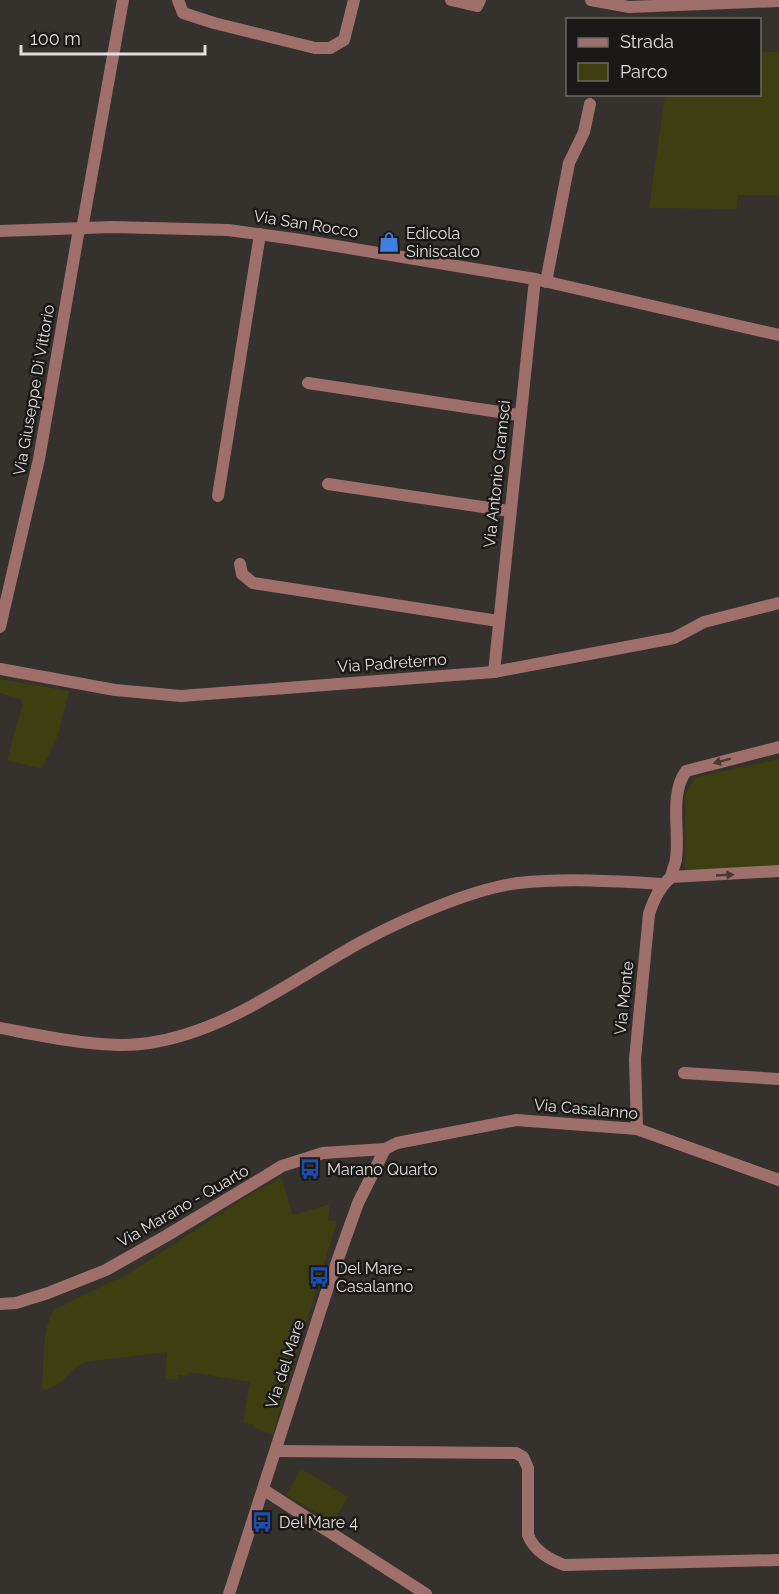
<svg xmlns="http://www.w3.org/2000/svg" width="779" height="1594" font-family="Raleway,sans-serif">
	<rect width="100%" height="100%" fill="#35312c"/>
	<!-- green -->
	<g fill="#3d3f11">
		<polygon points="760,52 779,52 779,195 738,195 737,209 649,208 665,95 760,94"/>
		<polygon points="0,679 69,691 58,735 42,769 7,760 23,703 20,699 0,693"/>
		<polygon points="779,759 779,871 685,871 685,793 696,777"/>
		<path d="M281,1177L293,1215L330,1204L328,1221H337L273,1434L254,1428V1425L243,1423L250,1382L189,1372L188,1376L178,1375V1380L165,1378L167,1352L85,1362C68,1369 61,1390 42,1390C44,1366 41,1329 54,1310L131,1272L251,1194Z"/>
		<polygon points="301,1469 348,1497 333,1522 286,1495"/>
	</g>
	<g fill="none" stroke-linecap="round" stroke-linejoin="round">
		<!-- minor -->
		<g stroke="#9f6f6c" stroke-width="12">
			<polyline points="178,0 183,13 214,23 315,48 330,48 344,40 354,0"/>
			<polyline points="451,0 477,6 480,0"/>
			<polyline points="591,0 629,7 779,1"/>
			<polyline points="82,229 123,0"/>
			<polyline points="546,282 569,163 584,132 590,104"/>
			<polyline points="308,383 519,415"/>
			<polyline points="328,484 510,511"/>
			<polyline points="218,496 260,234"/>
			<polyline points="240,564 242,574 253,583 498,621"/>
			<polyline points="0,627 39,459 79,229"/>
			<polyline points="0,669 115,690 181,696 494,672 674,638 704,622 779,603"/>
			<polyline points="494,672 535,279"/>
			<path d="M671,877C672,871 675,865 676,859C680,831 669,795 686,771L779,747"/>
			<polyline points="671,877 779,871"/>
			<path d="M0,1028C44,1036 105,1050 149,1043C226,1032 294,979 361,942C402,920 471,889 518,883C566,878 614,881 663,884"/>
			<polyline points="684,1073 779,1079"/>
			<path d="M637,1129L635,1059L649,914C654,899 659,888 671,877"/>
			<polyline points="0,1304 16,1303 48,1293 106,1270 166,1236 282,1166 323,1153 385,1149 397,1143 516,1120 637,1129 779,1180"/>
			<path d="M276,1451L516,1453L523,1457L528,1468V1535C534,1551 549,1559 564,1565L779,1560"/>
			<polyline points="264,1490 426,1594"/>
			<polyline points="229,1594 328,1287 358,1203 385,1149"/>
		</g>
		<!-- tertiary -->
		<polyline stroke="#9f6f6c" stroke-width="12" points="0,231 112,227 228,230 294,239 535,279 779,335"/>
	</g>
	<!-- one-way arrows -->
	<defs><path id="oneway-solid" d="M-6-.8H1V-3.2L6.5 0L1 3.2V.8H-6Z" transform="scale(1.5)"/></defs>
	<g fill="#493735">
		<use href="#oneway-solid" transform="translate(722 761) rotate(165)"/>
		<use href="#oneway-solid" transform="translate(725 875) rotate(-3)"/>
	</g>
	<!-- icons -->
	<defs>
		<g id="shop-bare" transform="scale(1.62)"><path d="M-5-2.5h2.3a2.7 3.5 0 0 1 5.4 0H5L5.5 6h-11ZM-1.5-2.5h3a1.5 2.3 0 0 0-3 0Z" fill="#3f7fe0" stroke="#1b1917" stroke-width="2.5" paint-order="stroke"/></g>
		<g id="bus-bare" transform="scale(1.62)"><path d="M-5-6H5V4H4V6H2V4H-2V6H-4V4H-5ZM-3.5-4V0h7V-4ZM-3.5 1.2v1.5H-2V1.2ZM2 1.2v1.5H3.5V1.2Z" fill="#1a4fb4" stroke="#1b1917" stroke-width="2.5" paint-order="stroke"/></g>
	</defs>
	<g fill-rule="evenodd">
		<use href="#shop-bare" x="389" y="242"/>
		<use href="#bus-bare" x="310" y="1169"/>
		<use href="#bus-bare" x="319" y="1277"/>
		<use href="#bus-bare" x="262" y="1522"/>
	</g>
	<g text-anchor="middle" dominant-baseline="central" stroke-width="5" stroke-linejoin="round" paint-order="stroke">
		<!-- street labels -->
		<g font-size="16" fill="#e1dedb" stroke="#1b1917">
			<text transform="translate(306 224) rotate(9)">Via San Rocco</text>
			<text transform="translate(34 390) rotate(-80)">Via Giuseppe Di Vittorio</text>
			<text transform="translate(497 474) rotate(-84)">Via Antonio Gramsci</text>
			<text transform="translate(392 663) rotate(-4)">Via Padreterno</text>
			<text transform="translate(624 998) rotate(-84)">Via Monte</text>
			<text transform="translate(586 1109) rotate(5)">Via Casalanno</text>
			<text transform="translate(183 1206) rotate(-30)">Via Marano - Quarto</text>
			<text transform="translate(285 1364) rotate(-72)">Via del Mare</text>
		</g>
		<!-- poi labels -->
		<g font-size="16" fill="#e1dedb" stroke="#1b1917" text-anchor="start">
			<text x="406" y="233">Edicola<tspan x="406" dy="18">Siniscalco</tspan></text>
			<text x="327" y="1169">Marano Quarto</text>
			<text x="336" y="1268">Del Mare -<tspan x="336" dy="18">Casalanno</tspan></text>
			<text x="279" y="1522">Del Mare 4</text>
		</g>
	</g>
	<!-- legend -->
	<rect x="566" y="18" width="195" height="78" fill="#1b1917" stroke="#6a6865" stroke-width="1.5"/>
	<rect x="578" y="38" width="30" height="9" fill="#9f6f6c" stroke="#6a6865" stroke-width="1.5"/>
	<text x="620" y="48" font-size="18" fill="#e1dedb">Strada</text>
	<rect x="578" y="63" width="30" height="18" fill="#3d3f11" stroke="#6a6865" stroke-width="1.5"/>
	<text x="620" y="78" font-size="18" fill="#e1dedb">Parco</text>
	<!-- scale -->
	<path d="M21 45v9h184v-9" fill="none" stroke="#e1dedb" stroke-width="3"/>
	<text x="30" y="45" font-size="18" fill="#e1dedb" stroke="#1b1917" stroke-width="4.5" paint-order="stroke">100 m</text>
</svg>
